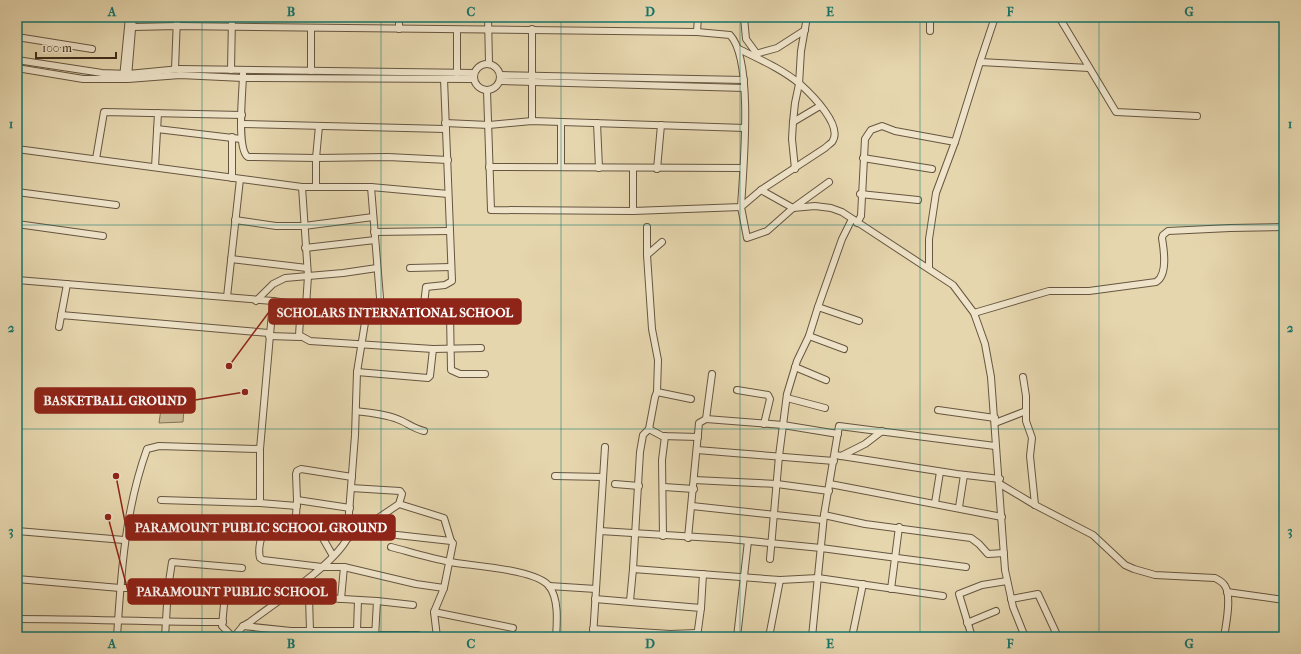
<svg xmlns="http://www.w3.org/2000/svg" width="1301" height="654" font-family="'IM FELL French Canon',serif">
	<rect width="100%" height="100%" fill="#e6d6ae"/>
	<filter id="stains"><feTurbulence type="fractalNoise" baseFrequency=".005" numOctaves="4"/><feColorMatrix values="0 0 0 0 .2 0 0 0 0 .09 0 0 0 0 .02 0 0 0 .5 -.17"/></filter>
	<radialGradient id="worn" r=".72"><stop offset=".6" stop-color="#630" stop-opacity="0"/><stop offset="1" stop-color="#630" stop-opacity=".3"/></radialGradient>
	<!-- green -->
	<polygon fill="#c9b995" stroke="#827258" points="161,409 184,409 183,422 159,423"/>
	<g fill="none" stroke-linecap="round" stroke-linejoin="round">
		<!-- minor casing -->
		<g stroke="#665640" stroke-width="8">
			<g id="minor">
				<polyline points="488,17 489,63"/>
				<polyline points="744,17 746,39 757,54"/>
				<polyline points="1059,17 1116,112 1197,116"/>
				<polyline points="133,27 177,26 697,32 698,17"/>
				<polyline points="399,29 399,17"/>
				<polyline points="532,29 532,121"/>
				<polyline points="930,31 930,17"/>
				<polyline points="17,37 92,49"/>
				<path d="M739,49C759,59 782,69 800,84C811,94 844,126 832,142C830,144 827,146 825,148L761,190L741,207L747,238L767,231L793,208L829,182"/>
				<polyline points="752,55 777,48 805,30"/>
				<polyline points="17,60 102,73 128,74 180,69 474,73"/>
				<polyline points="980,62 995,17"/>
				<circle cx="487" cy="77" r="13"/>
				<polyline points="17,68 83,79 128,79 180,75 243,78 473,79"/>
				<polyline points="175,69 177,17"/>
				<polyline points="231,70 232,17"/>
				<polyline points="311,71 311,28"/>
				<polyline points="457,73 457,30"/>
				<path d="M243,74C243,90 236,149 248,157L316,158L319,126"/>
				<polyline points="500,75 744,80"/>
				<polyline points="128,77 133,17"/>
				<polyline points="123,78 129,17"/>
				<polyline points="500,81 744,88"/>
				<path d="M487,91L491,210L633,211L741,207C743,171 754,60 730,35L697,32"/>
				<polyline points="793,122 820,106"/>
				<polyline points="445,123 489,125 532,121 745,128"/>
				<polyline points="597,123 599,168"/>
				<polyline points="242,124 445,129"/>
				<polyline points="157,129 241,139"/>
				<polyline points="232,137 232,178"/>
				<polyline points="17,149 302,187 371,187 448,194"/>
				<polyline points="863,158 932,169"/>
				<polyline points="96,159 104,112 242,115"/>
				<polyline points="155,167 158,113"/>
				<polyline points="489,167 743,168"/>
				<polyline points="561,167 561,122"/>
				<polyline points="657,169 661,125"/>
				<polyline points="795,169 792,139 793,122 795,103 799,84 801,51 807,17"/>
				<polyline points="316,186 316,158 388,157 448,160"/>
				<polyline points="302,187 308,276 306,306"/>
				<polyline points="371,187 381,310"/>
				<polyline points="761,190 793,208 815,206 831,208 842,212 953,285 974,313 985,344 991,377 1005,570 1013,607 1025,637"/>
				<polyline points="17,192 116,205"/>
				<polyline points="860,194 918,200"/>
				<polyline points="633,211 633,169"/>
				<polyline points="235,220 276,226 304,226 373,217"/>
				<polyline points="857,223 861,216 865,139 871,130 882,126 895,131 955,142"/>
				<polyline points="17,224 103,236"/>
				<polyline points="374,232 449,231"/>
				<polyline points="305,248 375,240"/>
				<polyline points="647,255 647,227"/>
				<polyline points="231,259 307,268"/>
				<polyline points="410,268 451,267"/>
				<polyline points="929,268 929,239 936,193 955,142 980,62 1089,68"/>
				<polyline points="17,280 273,301 309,306 488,316"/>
				<polyline points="227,297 240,179"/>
				<polyline points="256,301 273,284 285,278 343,273 377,268"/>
				<polyline points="273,301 260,449 260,503 297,506"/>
				<polyline points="301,305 299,335 310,341 433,349 481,348"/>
				<polyline points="818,307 842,239 852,219"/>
				<polyline points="423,313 426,287 445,285 452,281 444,79"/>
				<path d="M974,313L1049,291H1089L1156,282C1168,275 1164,250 1162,238L1163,235L1168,231L1230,228L1284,227"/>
				<polyline points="450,314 451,370 460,374 485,374"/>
				<polyline points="61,315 269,333"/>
				<polyline points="59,327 67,284"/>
				<polyline points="269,336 300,337"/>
				<polyline points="809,336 844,349"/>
				<polyline points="795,367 826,380"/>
				<polyline points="357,372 428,378 430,376 433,349"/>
				<polyline points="1023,377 1026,396 1026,421 1032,438 1030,456 1035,505"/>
				<polyline points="737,390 768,395 770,399 764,424"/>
				<polyline points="657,392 658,360 652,329 647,255 662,242"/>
				<polyline points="787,398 825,408"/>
				<polyline points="938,410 995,418"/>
				<path d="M356,411C371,413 388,414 402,421C410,425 415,429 424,431"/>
				<polyline points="706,419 783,425 838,434"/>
				<polyline points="995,423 1026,411"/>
				<polyline points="649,429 662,436 698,437"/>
				<polyline points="697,450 834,461"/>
				<polyline points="835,455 957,474 1000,479"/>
				<polyline points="841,456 865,444 882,431"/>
				<polyline points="555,476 603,477"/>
				<polyline points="694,480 777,484 829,491"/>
				<polyline points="615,484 639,486"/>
				<polyline points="830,484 1002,517"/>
				<path d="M1000,484L1035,505L1093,535L1125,565L1134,569L1155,575L1215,578C1219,580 1223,582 1225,586C1232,596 1226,625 1224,637"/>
				<polyline points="664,487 694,489"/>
				<polyline points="161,500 260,503"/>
				<polyline points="297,500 296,474 297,471 301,469 352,477"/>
				<polyline points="935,503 940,472"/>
				<polyline points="399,504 444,518 451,541"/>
				<polyline points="692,506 823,520"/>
				<polyline points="959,507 964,475"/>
				<polyline points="824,515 865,524 971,538 979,544 988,554 1004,553"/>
				<polyline points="295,530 297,500 350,508"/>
				<polyline points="17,531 124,540"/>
				<polyline points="600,531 730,539 821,548 966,567"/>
				<polyline points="397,535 451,541 453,543 444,588 434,612 437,637"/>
				<polyline points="663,536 662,460 665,436"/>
				<polyline points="688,538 699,423 706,419 712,374"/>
				<polyline points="347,539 399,504 402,494 400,491 351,488"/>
				<path d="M391,547C410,552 430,558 450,562C471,566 536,569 549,586C559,599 557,622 556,637"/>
				<path d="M333,556L321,535L318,534L268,529C260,533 258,550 260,558L263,560L322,567H344L416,584L444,588"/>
				<polyline points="770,559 779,456 787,394 797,361 809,336 818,307 859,321"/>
				<polyline points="633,569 640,452 643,435 649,429 655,397 657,392 691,399"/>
				<polyline points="17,579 120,588 168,588 225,594 241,594"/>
				<polyline points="549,586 596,589"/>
				<polyline points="891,589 899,527"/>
				<polyline points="289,592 309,597 377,601 375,637"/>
				<polyline points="1227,592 1284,600"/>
				<polyline points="225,594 222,626 233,637"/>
				<polyline points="309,597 310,631"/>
				<polyline points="341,599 344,567"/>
				<polyline points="595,599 701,608 697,637"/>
				<polyline points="1011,599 1038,594 1058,637"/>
				<polyline points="377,601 413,605"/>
				<polyline points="630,601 633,569 780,580 818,578 943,596"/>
				<polyline points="701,608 703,574"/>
				<polyline points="434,612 513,628"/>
				<path d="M17,619C86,619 154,622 223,622"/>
				<polyline points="967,623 996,611"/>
				<polyline points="243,626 291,631 375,631"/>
				<polyline points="593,629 670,634 697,633"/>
				<polyline points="357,631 358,600"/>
				<polyline points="375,635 418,635"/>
				<path d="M117,637C121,573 125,510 147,449L159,446L260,449"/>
				<polyline points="165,637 168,588 172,562 242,568"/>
				<path d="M234,637L243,626L250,622C276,602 332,566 347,539L355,435L357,372L367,310"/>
				<polyline points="593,637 605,447"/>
				<polyline points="737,637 748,541"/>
				<polyline points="769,637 780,580"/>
				<polyline points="812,637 824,515 839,426 995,446"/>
				<polyline points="852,637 863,584"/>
				<polyline points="972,637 959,594 982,585 1007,581"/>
			</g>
		</g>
		<!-- minor -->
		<use href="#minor" stroke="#efe4ca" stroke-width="6"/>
	</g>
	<!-- grid -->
	<path fill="none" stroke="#0f766e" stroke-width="1" stroke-opacity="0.55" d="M202,17V637M381,17V637M561,17V637M740,17V637M920,17V637M1099,17V637M17,225H1284M17,429H1284"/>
	<!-- callouts -->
	<path fill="none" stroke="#8f2418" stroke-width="1.5" d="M229 366L269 312M245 392L195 400M116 476L126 527M108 517L128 591"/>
	<g fill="#8f2418" stroke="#efe4ca" stroke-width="1.5">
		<circle cx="229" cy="366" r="4"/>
		<circle cx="245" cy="392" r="4"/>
		<circle cx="116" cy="476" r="4"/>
		<circle cx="108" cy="517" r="4"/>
	</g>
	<g fill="#8f2418" stroke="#8f2418" stroke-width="1.5">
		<rect x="269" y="299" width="252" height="25" rx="4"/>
		<rect x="35" y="388" width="160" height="25" rx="4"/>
		<rect x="126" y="515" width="269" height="25" rx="4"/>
		<rect x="128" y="579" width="208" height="25" rx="4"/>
	</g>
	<g font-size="13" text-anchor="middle" font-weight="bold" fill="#fff">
		<text x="395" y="317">SCHOLARS INTERNATIONAL SCHOOL</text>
		<text x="115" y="405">BASKETBALL GROUND</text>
		<text x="261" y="532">PARAMOUNT PUBLIC SCHOOL GROUND</text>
		<text x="232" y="596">PARAMOUNT PUBLIC SCHOOL</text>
	</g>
	<!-- margin -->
	<rect width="1301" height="654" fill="none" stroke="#e6d6ae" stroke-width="44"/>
	<!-- scale -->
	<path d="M36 52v6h80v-6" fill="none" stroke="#3c2c1c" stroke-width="2"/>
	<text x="42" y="52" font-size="12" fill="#3c2c1c" stroke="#efe4ca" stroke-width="3" paint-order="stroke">100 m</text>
	<rect x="22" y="22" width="1257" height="610" fill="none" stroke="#0f766e" stroke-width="1.5"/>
	<g font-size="13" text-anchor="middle" font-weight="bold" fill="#0f766e">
		<text x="112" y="16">A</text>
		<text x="291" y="16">B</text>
		<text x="471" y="16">C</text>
		<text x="650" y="16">D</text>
		<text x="830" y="16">E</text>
		<text x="1010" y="16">F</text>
		<text x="1189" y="16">G</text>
		<text x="11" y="128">1</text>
		<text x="1290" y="128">1</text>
		<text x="11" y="332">2</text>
		<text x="1290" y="332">2</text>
		<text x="11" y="535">3</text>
		<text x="1290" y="535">3</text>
		<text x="112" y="648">A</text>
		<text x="291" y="648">B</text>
		<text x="471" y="648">C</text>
		<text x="650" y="648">D</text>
		<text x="830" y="648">E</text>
		<text x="1010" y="648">F</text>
		<text x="1189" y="648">G</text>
	</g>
	<rect width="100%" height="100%" filter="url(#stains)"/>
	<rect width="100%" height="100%" fill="url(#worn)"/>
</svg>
